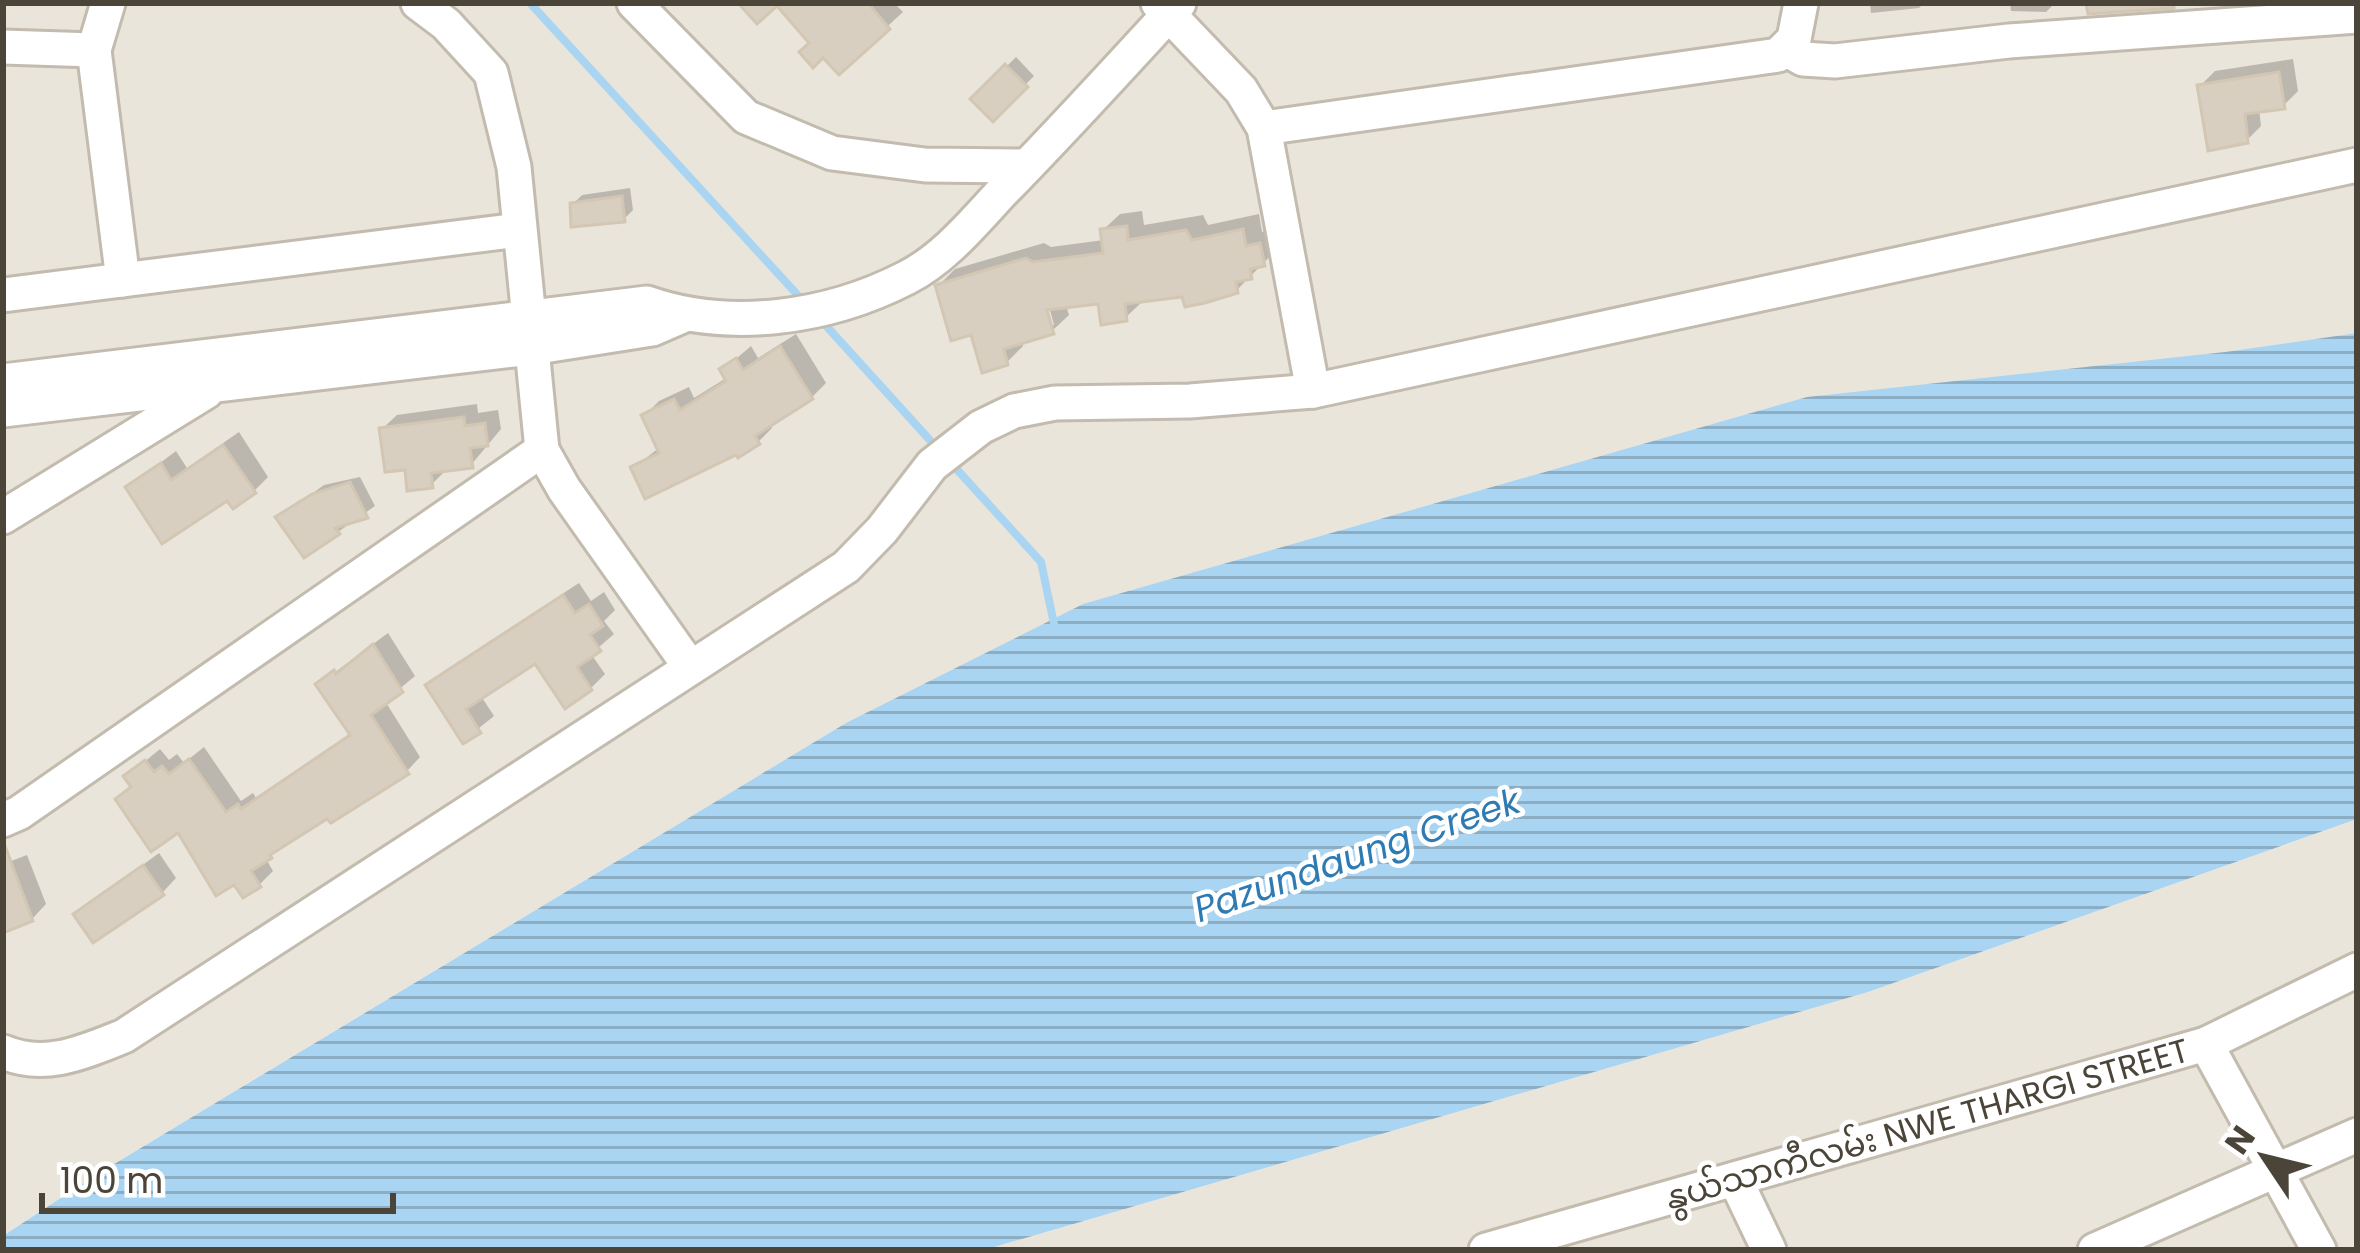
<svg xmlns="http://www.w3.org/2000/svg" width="2360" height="1253" font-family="Poppins,'Noto Sans Myanmar',sans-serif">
	<defs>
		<pattern id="water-rules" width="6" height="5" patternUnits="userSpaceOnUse" patternTransform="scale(3)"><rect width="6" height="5" fill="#a9d4f2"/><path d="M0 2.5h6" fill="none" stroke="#8caec5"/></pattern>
	</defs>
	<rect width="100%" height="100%" fill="#f6f3ec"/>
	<!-- residential -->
	<g fill="#eae5da">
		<polygon points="3,3 2357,3 2357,333 2225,352 846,723 91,1178 3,1236"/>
		<polygon points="2357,819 2357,1250 984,1250 1868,992"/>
	</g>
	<!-- water -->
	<polygon fill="url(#water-rules)" points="2357,333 2357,819 1868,992 984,1250 3,1250 3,1236 91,1178 846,723 1083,604 1807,397 2225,352"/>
	<!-- shadow -->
	<g fill="#0003" fill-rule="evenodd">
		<polygon points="778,3 894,3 903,12 839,71"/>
		<polygon points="1870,3 1924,3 1919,8 1871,13"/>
		<polygon points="2010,3 2055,3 2046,12 2011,11"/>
		<polygon points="1016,57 1034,76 993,117 974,99"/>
		<polygon points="2293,59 2298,91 2283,106 2259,109 2261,126 2246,141 2200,86 2215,71"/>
		<polygon points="630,188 633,210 624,219 573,204 582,195"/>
		<path d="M1142,211L1144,225L1203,215L1208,225L1259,214L1262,232L1276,228L1280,246L1237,290L1185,293L1142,302L1125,318L1101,301L1066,305L1069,315L1052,331L1022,340L1023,346L1007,362L973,331L938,286L955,269L1044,243L1051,247L1104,240L1103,230L1120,214ZM1046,295L1054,325H1048L1040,297Z"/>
		<polygon points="796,334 826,383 812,397 770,423 772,428 758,442 634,467 659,448 644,416 659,401 689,387 694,398 728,377 723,370 751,346 758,358"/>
		<polygon points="477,404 478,413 498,410 501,429 471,465 446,470 431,485 407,466 382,429 397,415"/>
		<polygon points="239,432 268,477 254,491 228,497 128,487 176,451 187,468"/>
		<polygon points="360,477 375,506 338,532 279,517 324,485"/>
		<polygon points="579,583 591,601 604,592 615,610 604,621 614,634 591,654 605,674 591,688 536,660 481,696 494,716 464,740 429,686 444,671"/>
		<polygon points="388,633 415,676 385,701 420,757 407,771 282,844 266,859 273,871 259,885 178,829 127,776 160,749 169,760 177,754 184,763 204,747 241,801 253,793 256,798 352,733 319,684"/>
		<polygon points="159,853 176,878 162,893 76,914"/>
		<polygon points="27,855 46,904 32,919 3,930 3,864"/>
	</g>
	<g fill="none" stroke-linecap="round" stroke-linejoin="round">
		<!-- stream -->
		<g stroke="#a9d4f2" stroke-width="8">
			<polyline points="530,3 804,302"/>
			<polyline points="819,318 938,449"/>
			<polyline points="952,464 1041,562 1054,624"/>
		</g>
	</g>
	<!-- building -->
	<g fill="#d8cfc1" stroke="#d3c7b4" stroke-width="3">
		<polygon points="738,3 868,3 890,29 839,75 823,58 813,68 799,52 809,43 777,6 757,24"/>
		<polygon points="2086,3 2174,3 2174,8 2088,14"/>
		<polygon points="1005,64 1028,87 993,122 970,99"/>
		<polygon points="2279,72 2285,109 2245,114 2248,143 2208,151 2197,85"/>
		<polygon points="622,196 625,222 571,227 570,203"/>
		<polygon points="1127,226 1128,240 1186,230 1192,240 1243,229 1246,246 1260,243 1265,266 1250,269 1252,279 1236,282 1238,293 1205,303 1185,307 1182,297 1125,304 1127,321 1101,325 1098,304 1047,310 1054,334 1004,349 1008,365 982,373 971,335 951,341 935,285 1026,258 1033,262 1103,253 1100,229"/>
		<polygon points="780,346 813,399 755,436 760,444 738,458 736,455 645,499 630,467 659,453 641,415 674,399 680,410 726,381 719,369 736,358 743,370"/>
		<polygon points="464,417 465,426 485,423 488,446 470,448 473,468 431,473 433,488 407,491 405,470 385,472 379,428"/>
		<polygon points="223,445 256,493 233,509 227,501 162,544 125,487 161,463 171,480"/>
		<polygon points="350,482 368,518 335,528 340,534 304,558 275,517 312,494"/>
		<polygon points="563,595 575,613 589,604 603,626 590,635 601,651 577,667 592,690 565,709 535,664 466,709 481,733 463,744 425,685"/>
		<polygon points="373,644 403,692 371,715 409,774 331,823 327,819 270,855 272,858 251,871 261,887 243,898 234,885 216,896 178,833 151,852 115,799 131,787 123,776 145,760 154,772 162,766 169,774 189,759 226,812 238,804 241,809 350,735 315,684 334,670 336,674"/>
		<polygon points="5,846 33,921 3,933 3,847"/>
		<polygon points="143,865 164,895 93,943 73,914"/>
	</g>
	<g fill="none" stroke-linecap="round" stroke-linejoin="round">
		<!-- minor casing -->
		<g stroke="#c2bbae" stroke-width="39">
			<g id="minor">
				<polyline points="108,3 94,50 123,280"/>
				<polyline points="418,3 446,24 491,73 514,167 542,450 564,489 690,667"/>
				<polyline points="634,3 746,117 832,153 925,165 1027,166"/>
				<polyline points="1158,3 1241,90 1264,128 1313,391"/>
				<polyline points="3,47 94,50"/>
				<polyline points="1786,49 1803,59 1835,61 2009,41 2357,16"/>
				<polyline points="1264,128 1778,55 1794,39 1801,3"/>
				<polyline points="3,295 518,230"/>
				<path d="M3,381L647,303C730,332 828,318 906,278C944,259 974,222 1002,192C1063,130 1121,66 1179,3"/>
				<polyline points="3,410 531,348 652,329 682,316"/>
				<polyline points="3,517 206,392"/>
				<polyline points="3,820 19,813 542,450"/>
				<polyline points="2206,1044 2319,1250"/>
				<path d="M3,1052C45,1070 84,1052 124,1036L846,567L882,530L932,465L981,427L1014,411L1055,403L1190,401L1313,391L2357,165"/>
				<polyline points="1735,1179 1769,1250"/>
				<polyline points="1486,1250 2206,1044 2357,970"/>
				<polyline points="2095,1250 2357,1135"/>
			</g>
		</g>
		<!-- minor -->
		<use href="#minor" stroke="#fff" stroke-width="33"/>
	</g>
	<g text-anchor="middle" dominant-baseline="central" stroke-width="9" stroke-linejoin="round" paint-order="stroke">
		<!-- street labels -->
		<g font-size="33" fill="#4b4439" stroke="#fff">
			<text transform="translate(1927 1124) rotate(-16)">နွယ်သာကီလမ်း NWE THARGI STREET</text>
		</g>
		<!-- water labels -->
		<g font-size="36" font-style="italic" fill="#2e7ab2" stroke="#fff">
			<text transform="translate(1357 855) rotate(-19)">Pazundaung Creek</text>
		</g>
	</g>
	<!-- border -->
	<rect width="2360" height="1253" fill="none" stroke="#4b4439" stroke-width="12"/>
	<!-- north arrow -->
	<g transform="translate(2264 1157) rotate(305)" stroke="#ffffff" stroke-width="9" paint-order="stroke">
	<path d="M0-9L21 45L0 30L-21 45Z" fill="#4b4439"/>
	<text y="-18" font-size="33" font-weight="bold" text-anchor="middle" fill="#4b4439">N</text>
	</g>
	<!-- scale -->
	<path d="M42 1193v18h351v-18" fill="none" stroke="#4b4439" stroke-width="6"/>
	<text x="60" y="1193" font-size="36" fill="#4b4439" stroke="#ffffff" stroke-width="9" paint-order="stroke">100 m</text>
</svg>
